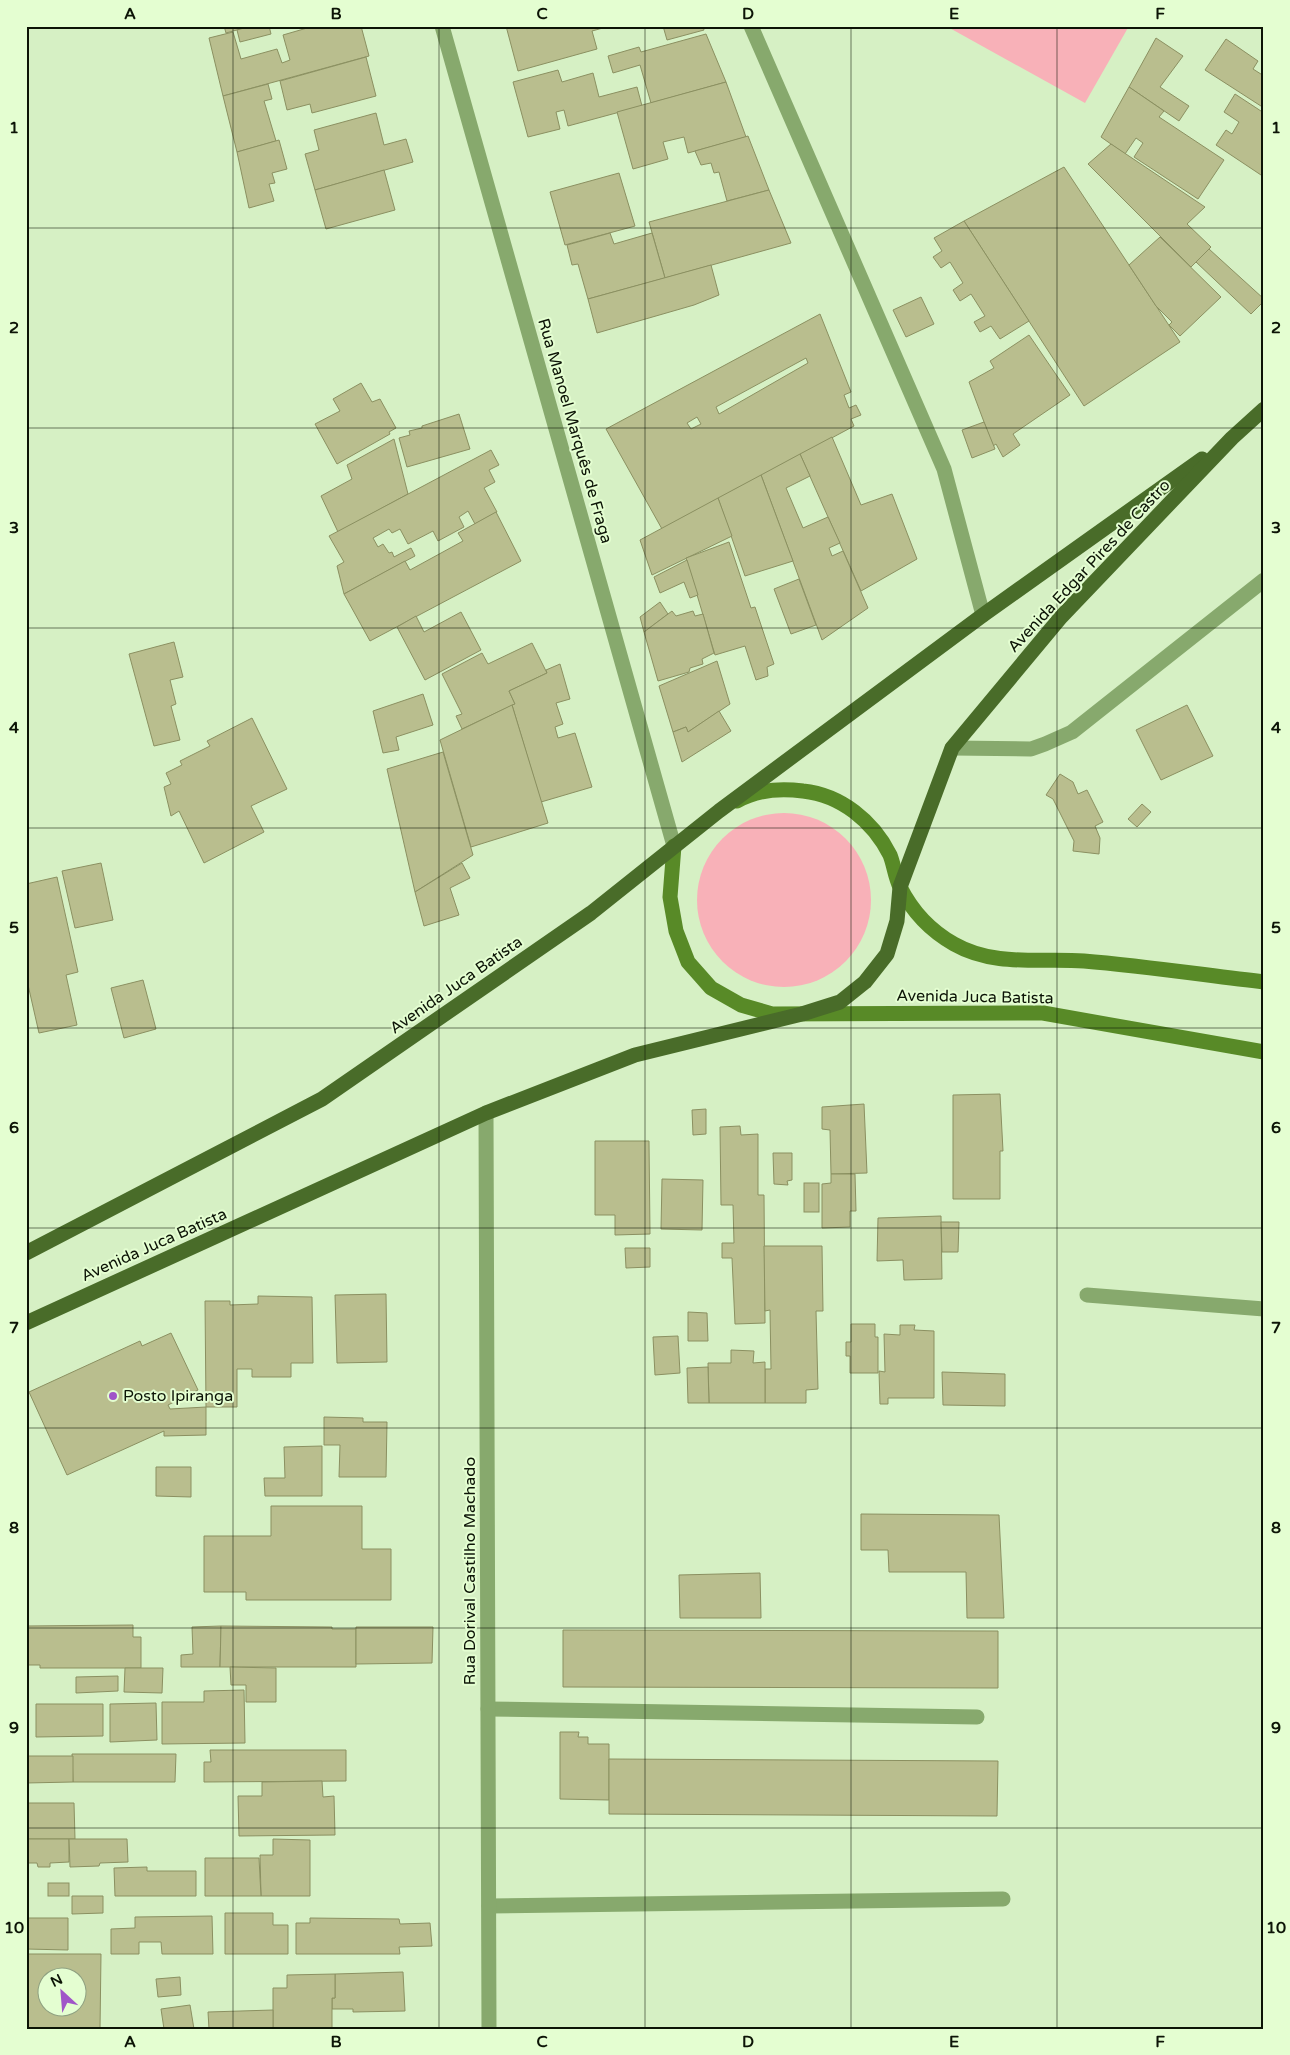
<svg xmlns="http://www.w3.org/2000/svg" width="1290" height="2055" font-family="'Varela Round',sans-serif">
	<rect width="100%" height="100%" fill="#d6f0c4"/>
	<!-- grass -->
	<g fill="#f8b1b8">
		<polygon points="946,26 1129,26 1085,103"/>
		<circle cx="784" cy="900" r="87"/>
	</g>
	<!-- building -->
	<g fill="#b9be8e" stroke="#8b9061" fill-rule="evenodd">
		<polygon points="224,26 251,26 226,33"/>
		<polygon points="251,26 269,26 271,34 240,42 237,30"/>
		<polygon points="314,26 361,26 369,56 223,96 209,38 233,32 241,59 277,49 282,63 290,60 283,35"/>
		<polygon points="506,26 610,26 592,31 597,49 518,71"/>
		<polygon points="663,26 703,26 704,30 667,40"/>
		<polygon points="706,34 726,82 651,103 640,65 613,73 608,56 639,47 641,52"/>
		<polygon points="1156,38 1183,56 1160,87 1189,106 1179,121 1129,87"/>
		<polygon points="1226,39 1258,61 1253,69 1264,76 1264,108 1205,70"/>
		<polygon points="366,57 376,96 312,113 310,104 287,110 280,81"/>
		<polygon points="558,70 562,82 593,73 599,97 637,87 642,106 568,126 564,110 556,112 560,129 528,137 513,82"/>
		<polygon points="726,82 746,137 688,153 684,137 663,142 668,159 633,169 617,112"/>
		<polygon points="268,84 272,99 264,101 276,141 237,152 223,96"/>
		<polygon points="1129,87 1164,111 1159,117 1224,160 1198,199 1134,157 1143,143 1136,138 1125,154 1101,137"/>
		<polygon points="1235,94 1264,113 1262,117 1264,118 1264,177 1216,145 1226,130 1232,134 1239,122 1224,112"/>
		<polygon points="376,113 384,145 406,139 413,162 315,190 305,154 319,150 314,130"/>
		<polygon points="748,136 769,190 727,201 719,172 714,173 711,163 701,165 695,151"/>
		<polygon points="279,140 287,169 272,173 275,183 269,184 274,201 249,208 237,152"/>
		<polygon points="1111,144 1205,207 1187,224 1211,247 1191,267 1088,164"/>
		<polygon points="1064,167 1180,342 1084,406 964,221"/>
		<polygon points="384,170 395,210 326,229 315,190"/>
		<polygon points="619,173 635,226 565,245 550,192"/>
		<polygon points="769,190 791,243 665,278 649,222"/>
		<polygon points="964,221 1029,321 1000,339 991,326 980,332 974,322 985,316 971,294 960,301 953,290 963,283 950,262 941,268 933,257 942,251 934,238"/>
		<polygon points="610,233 614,244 652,233 665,278 588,299 578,264 572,265 567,245"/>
		<polygon points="1160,237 1221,297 1180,336 1169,325 1172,322 1156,306 1129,265"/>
		<polygon points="1209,249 1264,299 1264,301 1251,314 1196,262"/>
		<polygon points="711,265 719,295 694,305 597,333 588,299"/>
		<polygon points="921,297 934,324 906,337 893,310"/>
		<path d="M820,314L851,392L844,395L849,408L856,405L861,415L851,419L854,426L662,529L606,429ZM806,358L808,363L719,414L716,407ZM697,417L701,424L691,429L687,423Z"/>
		<polygon points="1029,335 1070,395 1013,434 1020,445 1003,457 996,444 993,446 969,382 994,368 990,361"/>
		<polygon points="361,383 372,402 380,399 396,428 389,432 390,434 337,464 315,424 340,411 333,399"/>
		<polygon points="459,414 470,449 407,467 399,438 410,435 409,431 422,428 422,426"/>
		<polygon points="984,422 995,449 972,458 962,430"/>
		<polygon points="832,437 861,505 892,494 917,559 861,591 800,454"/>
		<polygon points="394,439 408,494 338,532 321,496 352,479 347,465"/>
		<polygon points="491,450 499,465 489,470 495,482 484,488 497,512 475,524 468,511 459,517 464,527 438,541 433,531 408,544 400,529 392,533 389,529 373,538 378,547 383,544 389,553 392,552 394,557 411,548 415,556 344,594 337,566 344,562 329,536"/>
		<polygon points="800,454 810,476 786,488 803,528 828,517 840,543 829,548 832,556 843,551 868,608 822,640 761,475"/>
		<polygon points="761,475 793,561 745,576 718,498"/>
		<polygon points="718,498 732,536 652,575 640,540"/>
		<polygon points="496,512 521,561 370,641 344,594 405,561 410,570 463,541 458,533"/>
		<polygon points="729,542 751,608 755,607 774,664 767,667 768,676 756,680 745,646 715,655 686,558"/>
		<polygon points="687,560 698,595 690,598 684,582 660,593 654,577"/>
		<polygon points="799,579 816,625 791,634 774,589"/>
		<polygon points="660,602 668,614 644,632 640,617"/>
		<polygon points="672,611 676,616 693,611 695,616 703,614 714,653 702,659 703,664 690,668 689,672 658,681 644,632"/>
		<polygon points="461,612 481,650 425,680 397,627 416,616 424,632"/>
		<polygon points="174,642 183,677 170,680 176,704 171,706 180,740 154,746 129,654"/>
		<polygon points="532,643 547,673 509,691 515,704 462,729 456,716 462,714 442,674 482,653 488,664"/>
		<polygon points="717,661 730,704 688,732 686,727 673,732 659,686"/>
		<polygon points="560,664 570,699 556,703 563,724 555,727 558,738 575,733 592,787 541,802 512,705 515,704 509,691 547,673 546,670"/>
		<polygon points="423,694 433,725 396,737 399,750 383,753 373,711"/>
		<polygon points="512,705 548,823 471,847 440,740"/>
		<polygon points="1187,705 1213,756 1161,780 1136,730"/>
		<polygon points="719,711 731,731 682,762 673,732 686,727 688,732"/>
		<polygon points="252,718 287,789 251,806 264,832 204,863 179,811 171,816 164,787 171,784 166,773 182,765 180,761 210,746 207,741"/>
		<polygon points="443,752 473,855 415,892 387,769"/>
		<polygon points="1060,774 1073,782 1078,794 1087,790 1103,822 1095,826 1100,838 1099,854 1073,851 1074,841 1053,799 1046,795"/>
		<polygon points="1142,804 1151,812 1137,827 1128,819"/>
		<polygon points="101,863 113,920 75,928 62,871"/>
		<polygon points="462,863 470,878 450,888 459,915 424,926 415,892"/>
		<polygon points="57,877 78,972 66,975 77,1025 39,1033 26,976 26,884"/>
		<polygon points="143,980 156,1029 124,1038 111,988"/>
		<polygon points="1000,1094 1003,1151 1000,1151 1000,1199 953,1199 953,1095"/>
		<polygon points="864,1104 867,1173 831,1174 830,1130 822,1129 822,1107"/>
		<polygon points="706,1109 706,1134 693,1135 692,1110"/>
		<polygon points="740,1126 741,1135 758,1134 758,1195 764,1195 765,1323 735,1324 732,1258 722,1258 722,1243 734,1243 733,1205 721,1205 720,1127"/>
		<polygon points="595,1141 649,1141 650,1234 615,1235 615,1215 595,1215"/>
		<polygon points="773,1153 792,1153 792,1180 787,1181 788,1185 774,1184"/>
		<polygon points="831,1174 855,1174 856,1211 850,1211 850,1227 822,1228 822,1184 831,1183"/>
		<polygon points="662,1179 703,1180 702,1230 661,1229"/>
		<rect x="804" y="1183" width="15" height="29"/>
		<polygon points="941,1216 942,1279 904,1280 903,1260 877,1261 878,1218"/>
		<polygon points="941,1222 959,1222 958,1252 942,1252"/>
		<polygon points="764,1246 822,1246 823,1311 816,1311 818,1389 806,1390 806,1403 765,1403 765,1369 771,1369 770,1310 765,1311"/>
		<polygon points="625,1248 650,1248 650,1267 626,1268"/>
		<polygon points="386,1294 387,1362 337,1363 335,1295"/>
		<polygon points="258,1296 312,1297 313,1363 291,1363 291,1377 252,1377 252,1369 237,1369 237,1407 206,1407 205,1301 230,1301 230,1305 258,1304"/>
		<polygon points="688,1312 707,1313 708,1341 688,1341"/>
		<polygon points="851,1324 875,1324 875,1337 878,1337 878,1373 850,1373 850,1356 846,1356 846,1342 851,1342"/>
		<polygon points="900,1325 915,1325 914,1330 934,1331 934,1398 888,1398 888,1404 880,1404 879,1371 885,1372 884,1334 900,1335"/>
		<polygon points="171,1333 198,1390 168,1405 170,1409 206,1407 206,1435 164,1436 164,1431 67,1475 29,1392 140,1341 142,1346"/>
		<polygon points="678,1336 680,1373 655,1375 653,1337"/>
		<polygon points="731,1350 754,1351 753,1363 765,1362 765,1403 709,1403 708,1363 731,1363"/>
		<polygon points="708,1367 709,1403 688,1403 687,1368"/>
		<polygon points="942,1372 1005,1374 1005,1406 943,1405"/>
		<polygon points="324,1417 363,1418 363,1422 387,1422 386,1477 339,1477 340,1445 324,1445"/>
		<polygon points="322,1446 322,1496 265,1496 264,1478 285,1478 284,1447"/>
		<polygon points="156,1467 191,1467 191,1497 156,1496"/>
		<polygon points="271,1506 362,1506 362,1549 391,1549 391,1600 246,1600 246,1592 204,1592 204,1536 271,1536"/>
		<polygon points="861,1514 999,1515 1004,1618 967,1618 966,1572 889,1572 888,1550 861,1550"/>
		<polygon points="760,1573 761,1618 680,1618 679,1575"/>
		<polygon points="133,1625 133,1637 141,1637 141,1668 40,1668 40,1665 26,1665 26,1626"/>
		<polygon points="221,1626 220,1667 181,1667 181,1655 193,1654 192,1627"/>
		<polygon points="221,1626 332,1627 332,1629 356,1629 356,1667 220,1667"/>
		<polygon points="356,1627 433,1627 432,1663 356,1664"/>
		<polygon points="563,1630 998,1631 998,1688 563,1687"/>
		<polygon points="230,1667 276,1668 276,1702 246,1702 246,1685 231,1685"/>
		<polygon points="125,1668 163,1668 162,1693 124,1692"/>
		<polygon points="118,1676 118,1691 76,1693 76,1677"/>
		<polygon points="244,1690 245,1743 162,1744 162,1702 204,1702 204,1691"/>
		<polygon points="156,1703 157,1740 110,1742 110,1704"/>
		<polygon points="36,1704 103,1704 103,1736 36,1737"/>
		<polygon points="560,1732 579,1732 578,1737 588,1737 588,1744 609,1744 609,1800 560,1799"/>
		<polygon points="210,1750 346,1750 346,1781 204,1782 204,1762 211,1762"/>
		<polygon points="72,1754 176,1754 175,1782 73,1782"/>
		<polygon points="26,1756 73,1756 73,1782 26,1783"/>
		<polygon points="609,1759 998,1761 997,1816 609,1814"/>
		<polygon points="322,1781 323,1797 334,1796 335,1835 239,1836 238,1796 262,1796 262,1782"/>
		<polygon points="26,1803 74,1803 75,1839 26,1839"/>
		<polygon points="26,1839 69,1839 69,1862 50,1863 50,1867 38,1867 37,1863 26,1863"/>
		<polygon points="69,1839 127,1839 128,1862 100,1863 99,1866 70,1867"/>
		<polygon points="273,1839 310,1840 310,1896 261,1896 260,1855 273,1855"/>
		<polygon points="205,1858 259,1858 261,1896 205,1896"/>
		<polygon points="147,1867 147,1871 196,1871 196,1896 115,1896 114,1868"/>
		<rect x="48" y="1883" width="21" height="13"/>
		<polygon points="72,1896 103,1896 103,1913 72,1914"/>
		<polygon points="225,1913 273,1913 273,1925 288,1925 288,1954 225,1954"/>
		<polygon points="212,1916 213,1954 162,1954 161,1942 139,1942 139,1954 111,1954 111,1929 135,1928 135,1917"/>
		<polygon points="26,1918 68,1918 68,1950 26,1949"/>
		<polygon points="310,1918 399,1919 400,1924 430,1923 432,1946 399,1947 400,1954 296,1954 296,1923 310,1923"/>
		<path d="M26,1954H101L100,2029H26ZM48,1978H78V2008H48Z"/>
		<polygon points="403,1972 405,2011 353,2012 353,2009 332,2009 332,1998 335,1998 335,1974"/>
		<polygon points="335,1974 335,1998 332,1998 332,2029 273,2029 273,1988 287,1988 287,1975"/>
		<polygon points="180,1977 181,1995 158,1997 156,1979"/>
		<polygon points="190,2005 194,2029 164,2029 161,2009"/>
		<polygon points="273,2010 273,2029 209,2029 208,2012"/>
	</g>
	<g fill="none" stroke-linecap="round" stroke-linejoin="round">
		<!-- lane -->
		<g stroke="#87a96d" stroke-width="15">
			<polyline points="751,26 944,469 983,615"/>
			<polyline points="952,748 1031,749 1045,744 1072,732 1264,580"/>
			<polyline points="1087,1295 1264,1309"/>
			<polyline points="488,1709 977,1717"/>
			<polyline points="489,1906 1003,1899"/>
		</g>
		<!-- street -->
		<g stroke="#87a96d" stroke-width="15">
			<polyline points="442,26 674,846"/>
			<polyline points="486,1113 489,2029"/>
		</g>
		<!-- secondary -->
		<g stroke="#588a27" stroke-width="15">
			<path d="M737,801C758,789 780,788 803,791C841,795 873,821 890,855C894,865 895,877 900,887C912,911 931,931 954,944C994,967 1040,958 1084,961C1144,966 1204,975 1264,982"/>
			<polyline points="674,846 670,897 676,931 688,962 711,988 741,1005 772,1014 1043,1013 1264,1052"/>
		</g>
		<!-- primary -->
		<g stroke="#496c29" stroke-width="15">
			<polyline points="26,1253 322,1099 591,913 719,811 983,615 1202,459"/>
			<polyline points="26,1323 486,1113 635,1055 802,1014 840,1002 865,982 887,954 897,921 900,887 952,748 1061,617 1232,438 1264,409"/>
		</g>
	</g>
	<!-- grid -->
	<path fill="none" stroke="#0c1406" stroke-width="1" stroke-opacity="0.55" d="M233,26V2029M439,26V2029M645,26V2029M851,26V2029M1057,26V2029M26,228H1264M26,428H1264M26,628H1264M26,828H1264M26,1028H1264M26,1228H1264M26,1428H1264M26,1628H1264M26,1828H1264"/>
	<!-- markers -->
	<circle fill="#a055c8" stroke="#e4fed1" stroke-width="2" cx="113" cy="1396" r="5"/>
	<g text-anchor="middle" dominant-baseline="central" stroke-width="4" stroke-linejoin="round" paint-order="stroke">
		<!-- street labels -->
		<g font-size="16" fill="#0c1406" stroke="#e4fed1">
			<text transform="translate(575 431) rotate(74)">Rua Manoel Marquês de Fraga</text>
			<text transform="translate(1089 566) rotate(-47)">Avenida Edgar Pires de Castro</text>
			<text transform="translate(456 985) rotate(-35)">Avenida Juca Batista</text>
			<text transform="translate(975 997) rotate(1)">Avenida Juca Batista</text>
			<text transform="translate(154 1245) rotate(-24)">Avenida Juca Batista</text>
			<text transform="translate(470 1571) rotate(-90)">Rua Dorival Castilho Machado</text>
		</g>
		<!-- poi labels -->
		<g font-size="16" fill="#0c1406" stroke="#e4fed1" text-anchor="start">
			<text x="123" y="1396">Posto Ipiranga</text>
		</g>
	</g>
	<!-- border -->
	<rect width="1290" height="2055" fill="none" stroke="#e4fed1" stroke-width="55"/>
	<!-- north arrow -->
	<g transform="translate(62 1992) rotate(334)"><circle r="24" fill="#e4fed1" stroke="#8ea080"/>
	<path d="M0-4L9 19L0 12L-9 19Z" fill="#a055c8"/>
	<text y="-8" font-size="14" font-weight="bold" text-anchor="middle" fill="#0c1406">N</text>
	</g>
	<rect x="28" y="28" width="1234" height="2000" fill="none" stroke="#0c1406" stroke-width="2"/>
	<g font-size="16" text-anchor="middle" font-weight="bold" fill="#0c1406">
		<text x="130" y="19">A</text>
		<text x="336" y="19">B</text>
		<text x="542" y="19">C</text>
		<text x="748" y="19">D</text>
		<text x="954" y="19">E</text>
		<text x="1160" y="19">F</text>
		<text x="14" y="133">1</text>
		<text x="1276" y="133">1</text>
		<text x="14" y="333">2</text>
		<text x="1276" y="333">2</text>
		<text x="14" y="533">3</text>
		<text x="1276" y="533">3</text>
		<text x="14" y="733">4</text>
		<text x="1276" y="733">4</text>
		<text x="14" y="933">5</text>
		<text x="1276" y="933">5</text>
		<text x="14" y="1133">6</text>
		<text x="1276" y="1133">6</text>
		<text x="14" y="1333">7</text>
		<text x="1276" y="1333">7</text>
		<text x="14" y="1533">8</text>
		<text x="1276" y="1533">8</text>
		<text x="14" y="1733">9</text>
		<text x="1276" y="1733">9</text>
		<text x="14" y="1933">10</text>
		<text x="1276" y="1933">10</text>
		<text x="130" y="2047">A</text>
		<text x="336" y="2047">B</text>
		<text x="542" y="2047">C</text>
		<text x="748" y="2047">D</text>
		<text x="954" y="2047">E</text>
		<text x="1160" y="2047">F</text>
	</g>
</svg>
